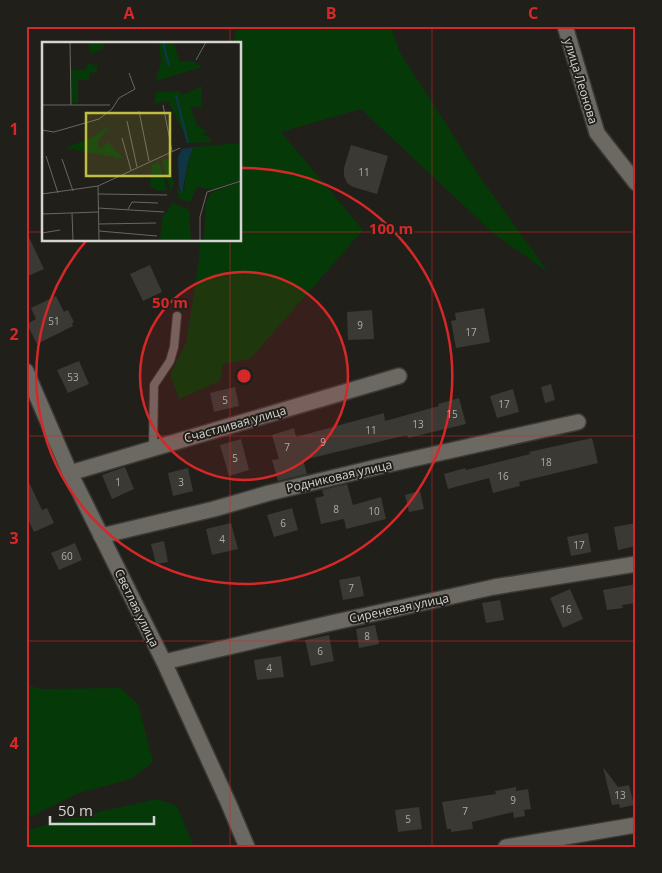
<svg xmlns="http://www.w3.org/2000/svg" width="662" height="873" font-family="'Open Sans',sans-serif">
	<rect width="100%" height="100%" fill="#211f1a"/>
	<!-- green -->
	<g fill="#053a08">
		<polygon points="237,26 391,26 399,51 482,180 548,272 494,234 361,109 281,132 363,230 250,359 223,364 220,381 179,399 170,374 186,343 199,261 200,240 240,240 240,44 233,44"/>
		<polygon points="26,685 42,689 120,688 138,704 153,762 131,779 79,793 26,819"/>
		<polygon points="157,799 177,806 194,847 26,847 26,831 59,821"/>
	</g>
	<!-- building -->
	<g fill="#3b3934">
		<polygon points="351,145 388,156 377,194 353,187 347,183 344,176 344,168"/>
		<polygon points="26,231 44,269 26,277"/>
		<polygon points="150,265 162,292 143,301 130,274"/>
		<polygon points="56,296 64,312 68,310 74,322 72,323 73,326 37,344 27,324 36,319 31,308"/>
		<polygon points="484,308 490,342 456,348 451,321 456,320 455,313"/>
		<polygon points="372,310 374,339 348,340 347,312"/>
		<polygon points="79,361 89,384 68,393 57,370"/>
		<polygon points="551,384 555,400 545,403 541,387"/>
		<polygon points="235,387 239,406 214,412 210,393"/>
		<polygon points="513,389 519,412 497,418 490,396"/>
		<polygon points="459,398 466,424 408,438 407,435 303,460 307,474 278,481 272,460 279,459 272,435 294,428 296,437 384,413 385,421 439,406 438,404"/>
		<polygon points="592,438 598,463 519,482 520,486 493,493 489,478 448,489 444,474 465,468 466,470 530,454 529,452"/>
		<polygon points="241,439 249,470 229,476 220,445"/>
		<polygon points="125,467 134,489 112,499 102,475"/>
		<polygon points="188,468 193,491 173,496 168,473"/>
		<polygon points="26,476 42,510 47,508 54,523 34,532 26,516"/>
		<polygon points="347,484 353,505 381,497 386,519 346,529 344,519 321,524 315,498 324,496 322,490"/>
		<polygon points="420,491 424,509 409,512 405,495"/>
		<polygon points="292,508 298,530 274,537 267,515"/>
		<polygon points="231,523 238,549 212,555 206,529"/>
		<polygon points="636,523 636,546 618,550 614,527"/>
		<polygon points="588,533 591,552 571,556 567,537"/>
		<polygon points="164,541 168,562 156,564 151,544"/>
		<polygon points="75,543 82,560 59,570 51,553"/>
		<polygon points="360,576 364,596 343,600 339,580"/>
		<polygon points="636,584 636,603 622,605 623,608 607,610 603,590"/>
		<polygon points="570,589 583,619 563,628 550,598"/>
		<polygon points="500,600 504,620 486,623 482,603"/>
		<polygon points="375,625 379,644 359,648 356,629"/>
		<polygon points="329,635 334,661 311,666 305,640"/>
		<polygon points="281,656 284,677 257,680 254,660"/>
		<polygon points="603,767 618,787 629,785 634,805 620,808 619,804 612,805"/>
		<polygon points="516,787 516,791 528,789 531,809 524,810 525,816 514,818 513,812 472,822 473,829 451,832 451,829 447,829 442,802 496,794 495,791"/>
		<polygon points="419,807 422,829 398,832 395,810"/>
	</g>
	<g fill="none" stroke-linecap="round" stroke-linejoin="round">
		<!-- service casing -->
		<g stroke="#3b3a36" stroke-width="10">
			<polyline id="service" points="153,448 154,385 170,361 174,347 177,316"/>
		</g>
		<!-- minor casing -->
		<g stroke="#3b3a36" stroke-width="18">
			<g id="minor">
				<polyline points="565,26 597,133 636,183"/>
				<polyline points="26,371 70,473 164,662 228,802 247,847"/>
				<polyline points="70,473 399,376"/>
				<polyline points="101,536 214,509 269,493 377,467 578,422"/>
				<polyline points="164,662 331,623 494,587 636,564"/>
				<polyline points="506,847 636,825"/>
			</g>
		</g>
		<!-- service -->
		<use href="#service" stroke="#6c6963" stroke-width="8"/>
		<!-- minor -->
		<use href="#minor" stroke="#6c6963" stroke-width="15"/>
	</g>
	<!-- grid -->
	<path fill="none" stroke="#d62828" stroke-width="1" stroke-opacity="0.55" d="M230,26V44M432,26V847M26,232H44M240,232H636M230,240V847M26,436H636M26,641H636"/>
	<!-- distance rings -->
	<circle cx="244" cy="376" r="104" fill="#d62828" fill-opacity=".12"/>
	<g fill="none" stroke="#d62828" stroke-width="2.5">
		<circle cx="244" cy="376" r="104"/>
		<path d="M240 168A208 208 0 1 1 86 241"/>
	</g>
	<g text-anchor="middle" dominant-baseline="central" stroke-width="4" stroke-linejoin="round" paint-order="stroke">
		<!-- number labels -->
		<g font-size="10" fill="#aeada9">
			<text x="364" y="172">11</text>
			<text x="54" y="321">51</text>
			<text x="360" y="325">9</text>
			<text x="471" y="332">17</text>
			<text x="73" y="377">53</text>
			<text x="225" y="400">5</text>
			<text x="504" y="404">17</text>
			<text x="452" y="414">15</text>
			<text x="418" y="424">13</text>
			<text x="371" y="430">11</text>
			<text x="323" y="442">9</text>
			<text x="287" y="447">7</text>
			<text x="235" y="458">5</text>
			<text x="546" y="462">18</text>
			<text x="503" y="476">16</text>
			<text x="118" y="482">1</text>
			<text x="181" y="482">3</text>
			<text x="336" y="509">8</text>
			<text x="374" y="511">10</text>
			<text x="283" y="523">6</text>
			<text x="222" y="539">4</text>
			<text x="579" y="545">17</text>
			<text x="67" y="556">60</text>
			<text x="351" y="588">7</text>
			<text x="566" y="609">16</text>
			<text x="367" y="636">8</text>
			<text x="320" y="651">6</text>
			<text x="269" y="668">4</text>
			<text x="620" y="795">13</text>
			<text x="513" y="800">9</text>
			<text x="465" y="811">7</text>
			<text x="408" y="819">5</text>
		</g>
		<!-- street labels -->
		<g font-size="12" fill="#d5d4d0" stroke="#211f1a">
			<text transform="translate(581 81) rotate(73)">улица Леонова</text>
			<text transform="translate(235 424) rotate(-16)">Счастливая улица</text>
			<text transform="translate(339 476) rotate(-13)">Родниковая улица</text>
			<text transform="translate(137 608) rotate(64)">Светлая улица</text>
			<text transform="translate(399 608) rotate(-12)">Сиреневая улица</text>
		</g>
	</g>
	<!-- overview -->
	<g transform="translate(42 42)">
		<rect width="199" height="199" fill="#211f1a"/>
		<path d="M61,0L62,6L49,12L46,1ZM117,0H131L138,20L150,19L160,25L114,39L119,19ZM47,21L55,24V30L47,31V38H36V61H29V28H43ZM160,44L159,66L148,64L155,83L165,90L160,92L169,96L168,100L147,101L126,59L112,62L114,50L137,49L141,53ZM70,82L55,100L57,107L66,100L82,117L23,106L49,96ZM199,101V138L169,148L155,144L148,160L136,156L135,146L142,149L146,119L151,105ZM125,116L132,141L129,150L120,119ZM117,120L125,148L117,149L108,144L110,123ZM199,140V199H162L164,160L171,150ZM131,161L147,168L149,199H118L120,176Z" fill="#053a08"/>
		<path d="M151,105L146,119L140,152L137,144L136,115L140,107Z" fill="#103646"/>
		<path fill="none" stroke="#103646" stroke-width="2.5" d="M121,0L127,24M134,53L146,101"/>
		<path fill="none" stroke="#696763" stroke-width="1" d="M28,0L29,63M154,18L164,0M0,63H68M121,63L130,109M97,69L107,119M85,79L95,125M0,88L12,90L57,77L70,67L77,56L93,47L87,31M80,96L89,128M4,114L16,151M20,117L31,149M56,144L57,199M0,152L56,144L138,106M56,152L125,153M56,166L122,170M86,167L90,160L116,161M30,171L31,199M0,172L56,170M57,182L114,181M57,189L115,194M0,191L18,188M158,199V175L165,150L199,139"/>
		<path fill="#c0be40" fill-opacity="0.15" stroke="#c0be40" stroke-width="2.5" d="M44,71H128V134H44Z"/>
		<rect width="199" height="199" fill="none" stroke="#d5d4d0" stroke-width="2.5"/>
	</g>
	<circle cx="244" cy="376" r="8" fill="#d62828" stroke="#211f1a" stroke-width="2.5"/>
	<g font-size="15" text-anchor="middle" font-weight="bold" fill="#d62828" stroke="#211f1a" stroke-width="4" stroke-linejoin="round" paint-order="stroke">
		<text x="391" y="234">100 m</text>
		<text x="170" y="308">50 m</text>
	</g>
	<!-- border -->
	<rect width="662" height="873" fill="none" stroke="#211f1a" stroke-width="55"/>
	<!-- scale -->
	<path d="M50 816v8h104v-8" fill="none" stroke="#d5d4d0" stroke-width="2.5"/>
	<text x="58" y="816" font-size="15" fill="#d5d4d0" stroke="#211f1a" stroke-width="4" paint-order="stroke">50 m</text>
	<rect x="28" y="28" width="606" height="818" fill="none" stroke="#d62828" stroke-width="2"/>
	<g font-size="16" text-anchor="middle" font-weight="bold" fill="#d62828">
		<text x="129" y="19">A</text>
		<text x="331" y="19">B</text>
		<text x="533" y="19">C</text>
		<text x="14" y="135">1</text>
		<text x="14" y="340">2</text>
		<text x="14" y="544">3</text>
		<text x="14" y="749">4</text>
	</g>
</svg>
